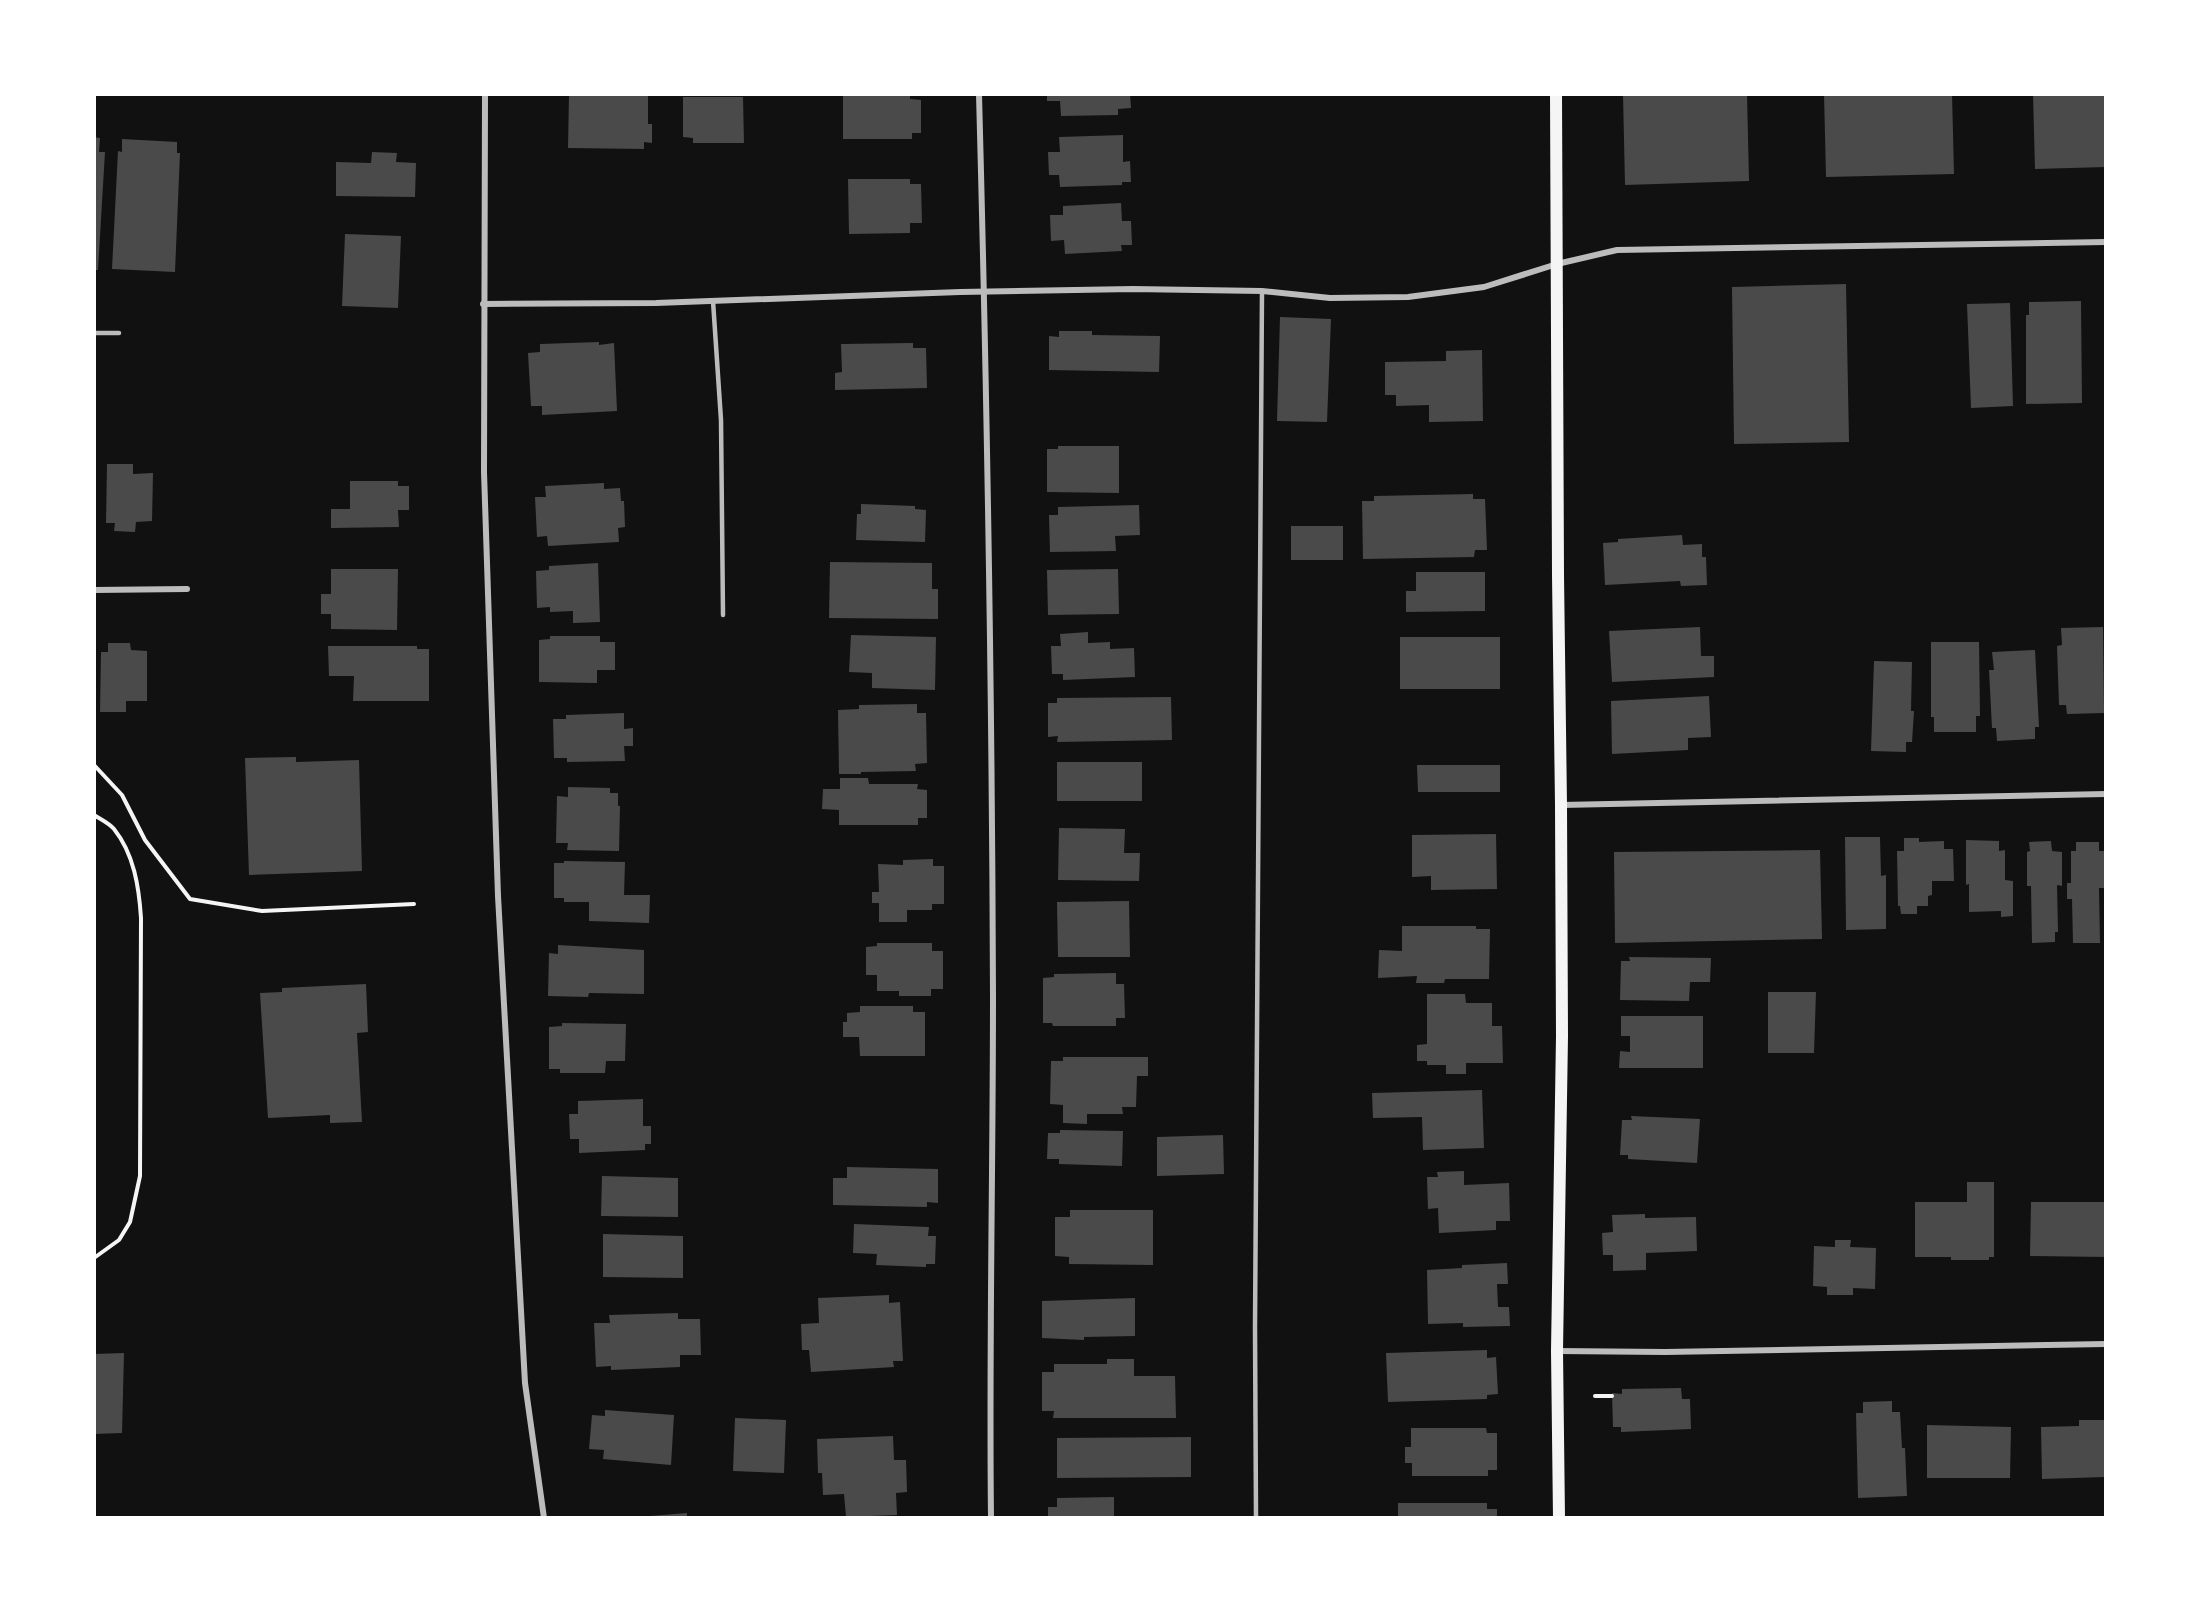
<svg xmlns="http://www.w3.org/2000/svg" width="2200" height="1612" font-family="'Source Serif 4',serif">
	<rect width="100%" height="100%" fill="#111"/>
	<!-- building -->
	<g fill="#4a4a4a">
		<polygon points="569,94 648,94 648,124 652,124 652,143 644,142 644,149 568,148"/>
		<polygon points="910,94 910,99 921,100 921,133 912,133 912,139 843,139 843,95"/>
		<polygon points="1047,94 1130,94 1131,108 1118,109 1118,115 1061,116 1060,101 1047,101"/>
		<polygon points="1623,94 1747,94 1749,181 1625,185"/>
		<polygon points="1824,94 1952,94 1954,174 1826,177"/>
		<polygon points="2033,94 2106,94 2106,167 2035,169"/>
		<polygon points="683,97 743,97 744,143 693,143 693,138 683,137"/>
		<polygon points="1123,135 1123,162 1130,161 1131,182 1122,182 1122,185 1060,187 1059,175 1049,175 1048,152 1060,152 1059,137"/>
		<polygon points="94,137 100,138 99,152 105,152 98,270 94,270"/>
		<polygon points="122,139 177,142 177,153 180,153 175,272 112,269 118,151 122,152"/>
		<polygon points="372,152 397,153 396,162 416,163 415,197 336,196 336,162 371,163"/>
		<polygon points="848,179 910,179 910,184 921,184 922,223 910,223 910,233 849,234"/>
		<polygon points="1121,203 1122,221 1131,221 1132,245 1121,245 1122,251 1065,254 1064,240 1051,241 1050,215 1063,215 1063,206"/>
		<polygon points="345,234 401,236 398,308 342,306"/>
		<polygon points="1846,284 1849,442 1734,444 1732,287"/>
		<polygon points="2081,301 2082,403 2026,404 2026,315 2029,315 2029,302"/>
		<polygon points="2010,303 2013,406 1971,408 1967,304"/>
		<polygon points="1280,317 1331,319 1327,422 1277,421"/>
		<polygon points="1059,331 1092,331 1092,335 1160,336 1159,372 1049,370 1049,336 1059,337"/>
		<polygon points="599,342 599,345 614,343 617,411 542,415 542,406 531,406 528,353 540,352 540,344"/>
		<polygon points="913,343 913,348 926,348 927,388 835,390 835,373 842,372 841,344"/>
		<polygon points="1482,350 1483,421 1429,422 1429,405 1396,406 1396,395 1385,395 1385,362 1446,361 1446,351"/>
		<polygon points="1058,446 1119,446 1119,493 1047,492 1047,449 1058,449"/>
		<polygon points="107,464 133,464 133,474 153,473 152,521 136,522 135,532 114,531 115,523 106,523"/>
		<polygon points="350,481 398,481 398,486 409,486 409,510 398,510 399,527 331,528 331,509 350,509"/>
		<polygon points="604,483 604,489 620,488 621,501 624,501 625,527 618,528 619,542 548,546 547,536 537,537 535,497 546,497 545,486"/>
		<polygon points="1473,494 1473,499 1485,499 1487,550 1475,550 1474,557 1363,559 1362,501 1374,501 1374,496"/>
		<polygon points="861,504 915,506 915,509 926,510 925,542 856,540 857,514 861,514"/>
		<polygon points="1139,505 1140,535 1115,536 1116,551 1050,552 1049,515 1058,515 1058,507"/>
		<rect x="1291" y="526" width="52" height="34"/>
		<polygon points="1682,535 1683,545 1702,544 1702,557 1706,557 1707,585 1681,586 1680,581 1605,585 1603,543 1618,542 1618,539"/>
		<polygon points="830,562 932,563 932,589 938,589 938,619 829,618"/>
		<polygon points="598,563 600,622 573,623 573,611 550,612 550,607 537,608 536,571 549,570 549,566"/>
		<polygon points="331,569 398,569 397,630 331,629 331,614 321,614 321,594 331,594"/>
		<polygon points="1118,569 1119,614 1048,615 1047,570"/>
		<polygon points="1416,572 1485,572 1485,611 1406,612 1406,591 1416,591"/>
		<polygon points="1700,627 1701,656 1714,656 1714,677 1612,682 1609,631"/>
		<polygon points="2103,627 2104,713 2067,714 2066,705 2059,705 2057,646 2062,645 2061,628"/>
		<polygon points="1088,632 1088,643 1110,642 1110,649 1134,648 1135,677 1063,680 1063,674 1052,674 1051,646 1061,646 1060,634"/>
		<polygon points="851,635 936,637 935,690 872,688 872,673 849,672"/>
		<polygon points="550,636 600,636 600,642 615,642 615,670 597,670 597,683 539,682 539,640 550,639"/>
		<rect x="1400" y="637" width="100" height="52"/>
		<polygon points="1931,642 1979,642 1980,716 1976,716 1976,732 1934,732 1934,717 1931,717"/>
		<polygon points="108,643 130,643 131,650 147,651 147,701 126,701 126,712 100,712 101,652 108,652"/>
		<polygon points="328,646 417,646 417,649 429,649 429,701 353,701 354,676 329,676"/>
		<polygon points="2035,650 2039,727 2035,727 2035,739 1997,741 1996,728 1992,728 1989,670 1994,670 1992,652"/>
		<polygon points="1874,661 1912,662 1911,711 1914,711 1912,742 1906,742 1906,752 1871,751"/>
		<polygon points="1709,696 1711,737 1688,738 1688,750 1612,754 1611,701"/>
		<polygon points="1171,697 1172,740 1057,742 1058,736 1048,737 1048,703 1057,703 1057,698"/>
		<polygon points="917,704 917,713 926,713 927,763 915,764 916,771 861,772 861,774 839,774 838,710 859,709 859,705"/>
		<polygon points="624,713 624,729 633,728 633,746 624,746 625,761 567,762 567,758 554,758 553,719 566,719 566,715"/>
		<polygon points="296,757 296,762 359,760 362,871 249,875 245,758"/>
		<rect x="1057" y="762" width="85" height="39"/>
		<polygon points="1417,765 1500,765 1500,792 1418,792"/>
		<polygon points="840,778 868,778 869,784 918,784 917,789 927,790 927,818 918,818 918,825 839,825 839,810 822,809 823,789 840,789"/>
		<polygon points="568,787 610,788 610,793 618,793 618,806 620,806 619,851 567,850 568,843 556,843 557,796 568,797"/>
		<polygon points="1059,828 1125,829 1124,853 1140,853 1139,881 1058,880"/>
		<polygon points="1496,834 1497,889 1431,890 1431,876 1412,877 1412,835"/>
		<polygon points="1845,837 1880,837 1881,876 1886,875 1886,929 1846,930"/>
		<polygon points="1904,838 1919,838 1919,842 1944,841 1944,849 1953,849 1954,881 1932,881 1932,895 1928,896 1928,906 1917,906 1917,914 1901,914 1900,906 1898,906 1897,851 1904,851"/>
		<polygon points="1966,840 1999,841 1999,851 2005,850 2005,880 2013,881 2013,916 2001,917 2001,911 1969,912 1969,884 1966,885"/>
		<polygon points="2051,841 2052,851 2062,852 2062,886 2057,885 2058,932 2055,932 2055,942 2032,943 2031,886 2027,886 2027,852 2030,851 2029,842"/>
		<polygon points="2076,842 2099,842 2099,851 2104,851 2105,888 2099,888 2100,943 2073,943 2072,899 2067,899 2067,883 2071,883 2071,851 2076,851"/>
		<polygon points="1820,850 1822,939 1615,943 1614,852"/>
		<polygon points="933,859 933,866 944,866 944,904 932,904 932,910 907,910 907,922 879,922 879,903 872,903 872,892 879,892 878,864 903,865 903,860"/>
		<polygon points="564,861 625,862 624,895 650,895 649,923 589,921 589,902 564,902 564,898 554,898 554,863 564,863"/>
		<polygon points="1129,901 1130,957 1058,957 1057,902"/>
		<polygon points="1402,926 1476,926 1476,929 1490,929 1489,979 1445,979 1444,983 1416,983 1417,976 1378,978 1379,950 1402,951"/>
		<polygon points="877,943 932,943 932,951 943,951 943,989 931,989 931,996 899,996 899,991 877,991 877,975 866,975 866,947 877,946"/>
		<polygon points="558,945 644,950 644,994 589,993 588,997 548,996 549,953 558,954"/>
		<polygon points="1629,957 1711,958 1710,982 1690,982 1689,1001 1620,1000 1621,961 1630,961"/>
		<polygon points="1116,973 1116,984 1124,984 1125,1018 1116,1018 1116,1026 1053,1026 1052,1023 1043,1023 1043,978 1054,977 1054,974"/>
		<polygon points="366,984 368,1032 357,1033 362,1122 330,1123 330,1115 268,1118 260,993 282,992 282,988"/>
		<polygon points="1768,992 1816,992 1814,1053 1768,1053"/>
		<polygon points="1427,994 1465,994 1466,1003 1492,1003 1492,1026 1502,1026 1503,1063 1466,1063 1466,1074 1446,1074 1446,1065 1427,1065 1427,1061 1417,1061 1417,1045 1427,1044"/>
		<polygon points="860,1006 913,1006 913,1012 925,1012 925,1056 860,1056 859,1037 843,1037 843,1022 847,1022 847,1013 860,1012"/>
		<polygon points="1621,1016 1703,1016 1703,1068 1619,1068 1620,1051 1630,1052 1630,1036 1621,1036"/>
		<polygon points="562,1023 626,1024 625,1061 606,1061 605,1073 560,1073 560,1069 549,1069 549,1027 562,1026"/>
		<polygon points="1063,1057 1148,1057 1148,1076 1137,1076 1136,1107 1122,1107 1123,1114 1087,1114 1087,1124 1063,1123 1063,1105 1050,1104 1051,1061 1063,1061"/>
		<polygon points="1482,1090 1484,1148 1423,1150 1422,1117 1373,1118 1372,1093"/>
		<polygon points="643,1099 643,1126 651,1126 651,1144 645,1144 645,1150 579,1153 579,1139 570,1139 569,1114 578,1114 578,1101"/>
		<polygon points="1631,1116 1700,1119 1697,1163 1628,1159 1628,1155 1620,1155 1622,1120 1632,1120"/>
		<polygon points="1060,1130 1123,1131 1122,1166 1059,1164 1059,1159 1047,1159 1048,1133 1060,1133"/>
		<polygon points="1223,1135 1224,1174 1157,1176 1157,1137"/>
		<polygon points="847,1167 938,1169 938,1203 927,1202 927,1207 833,1205 833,1178 847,1178"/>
		<polygon points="1464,1171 1464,1185 1509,1183 1510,1221 1496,1221 1496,1230 1439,1233 1438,1208 1428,1209 1427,1177 1438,1177 1437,1172"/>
		<polygon points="602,1176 678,1178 678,1217 601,1216"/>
		<polygon points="1967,1182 1994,1182 1994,1257 1989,1257 1989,1260 1951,1260 1951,1257 1915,1257 1915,1202 1967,1202"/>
		<polygon points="2031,1202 2106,1202 2106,1257 2030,1256"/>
		<polygon points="1070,1210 1153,1210 1153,1265 1069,1264 1069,1257 1055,1256 1055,1217 1070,1217"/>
		<polygon points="1645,1214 1645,1218 1696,1217 1697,1251 1646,1253 1646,1270 1613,1271 1613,1255 1603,1255 1602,1233 1613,1232 1612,1215"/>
		<polygon points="854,1224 929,1227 928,1236 936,1236 935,1264 926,1264 926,1267 876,1265 877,1254 853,1253"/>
		<polygon points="603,1234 683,1236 683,1278 603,1277"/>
		<polygon points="1835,1240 1851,1240 1850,1247 1876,1248 1875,1289 1853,1288 1853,1295 1827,1295 1827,1287 1813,1286 1814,1246 1835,1247"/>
		<polygon points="1507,1263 1508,1284 1497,1284 1498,1307 1509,1307 1510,1326 1463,1327 1463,1323 1428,1324 1427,1270 1462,1268 1462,1265"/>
		<polygon points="889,1295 889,1303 900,1302 903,1361 893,1361 894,1367 811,1372 809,1350 802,1350 801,1324 819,1323 818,1298"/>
		<polygon points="1135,1298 1135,1336 1084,1337 1084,1340 1042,1338 1042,1301"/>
		<polygon points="678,1313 678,1319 700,1319 701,1355 680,1355 680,1367 611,1370 611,1366 596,1367 594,1323 610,1323 609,1315"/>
		<polygon points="1487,1350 1487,1358 1496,1357 1498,1394 1487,1395 1487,1399 1388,1402 1386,1353"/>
		<polygon points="124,1353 122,1433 94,1434 94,1354"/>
		<polygon points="1107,1359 1134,1359 1134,1376 1175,1376 1176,1418 1053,1418 1054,1411 1042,1411 1042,1372 1054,1372 1054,1364 1107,1364"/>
		<polygon points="1681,1388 1682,1399 1690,1399 1691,1429 1621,1432 1621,1427 1613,1427 1612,1393 1622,1394 1622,1389"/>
		<polygon points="1892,1401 1892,1412 1900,1412 1902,1448 1905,1448 1907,1496 1858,1498 1856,1413 1863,1413 1863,1402"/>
		<polygon points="605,1410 674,1415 671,1465 603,1459 604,1450 589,1449 592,1415 605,1416"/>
		<polygon points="735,1418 786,1420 784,1473 733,1471"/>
		<polygon points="2079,1420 2106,1420 2106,1477 2042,1479 2041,1427 2079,1426"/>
		<polygon points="1927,1425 2011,1427 2010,1478 1927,1478"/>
		<polygon points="1411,1428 1486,1428 1487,1433 1497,1433 1497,1470 1488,1470 1488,1476 1412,1476 1412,1463 1405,1463 1405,1447 1411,1447"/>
		<polygon points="893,1436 894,1460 906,1460 907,1492 896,1493 897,1515 846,1517 844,1494 823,1495 822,1473 818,1473 817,1439"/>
		<polygon points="1191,1437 1191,1477 1057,1478 1057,1438"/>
		<polygon points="1114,1497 1114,1518 1048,1518 1048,1507 1057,1507 1057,1498"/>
		<polygon points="1398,1503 1487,1503 1487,1509 1497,1509 1497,1518 1398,1518"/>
		<polygon points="687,1513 687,1518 650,1518 650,1516"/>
	</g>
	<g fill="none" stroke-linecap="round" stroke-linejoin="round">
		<!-- path -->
		<g stroke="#f5f5f5" stroke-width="4">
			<polyline points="94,765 122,795 145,840 190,899 262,911 414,904"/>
			<path d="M94,815C100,819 109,823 114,829C134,854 139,887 141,918L140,1176L130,1222L119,1240L94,1258"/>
			<polyline points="1595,1396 1612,1396"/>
		</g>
		<!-- service -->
		<g stroke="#bcbcbc" stroke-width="4.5">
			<polyline points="713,301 721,420 723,615"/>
			<polyline points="94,333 119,333"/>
			<polyline points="1256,1518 1255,1327 1262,291"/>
		</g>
		<!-- minor -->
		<g stroke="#bcbcbc" stroke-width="6">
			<polyline points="485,94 484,472 498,896 525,1383 544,1518"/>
			<path d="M979,94C987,395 992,695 993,995C993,1170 989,1343 991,1518"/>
			<polyline points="483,304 656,303 960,292 1133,289 1262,291 1330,298 1408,297 1484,287 1557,264 1617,250 2106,242"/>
			<polyline points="94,590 187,589"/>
			<polyline points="1561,805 2106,794"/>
			<polyline points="1557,1351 1665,1352 2106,1344"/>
		</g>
		<!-- secondary -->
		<polyline stroke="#f5f5f5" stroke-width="12" points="1556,94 1558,575 1561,805 1562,1036 1557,1351 1559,1518"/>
	</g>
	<!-- border -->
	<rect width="2200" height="1612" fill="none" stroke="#ffffff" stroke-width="192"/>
</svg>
